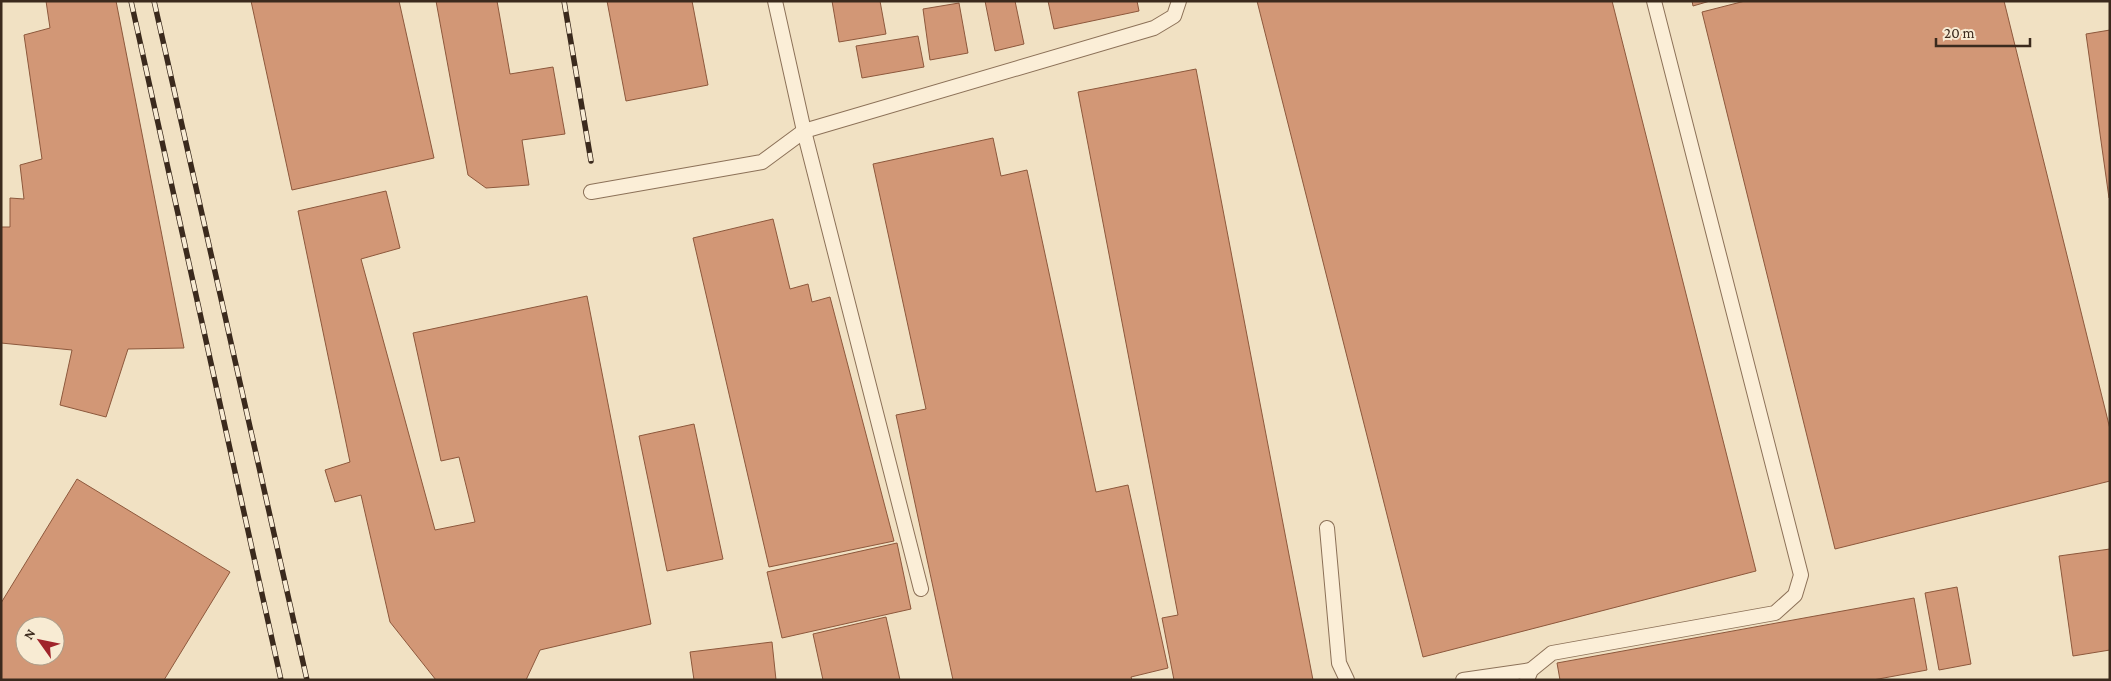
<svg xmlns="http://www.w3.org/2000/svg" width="2111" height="681" font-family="'Crimson Pro',serif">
	<rect width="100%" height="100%" fill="#f1e1c3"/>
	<!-- building -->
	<g fill="#d29776" stroke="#8d583c" fill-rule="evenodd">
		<polygon points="46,1 116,1 184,348 128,349 106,417 60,405 72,350 1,343 1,227 10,227 10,198 24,199 20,165 42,159 24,35 50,28"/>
		<polygon points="251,1 399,1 434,158 292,190"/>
		<polygon points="436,1 497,1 510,74 553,67 565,134 522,140 529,185 486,188 468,175"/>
		<polygon points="607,1 692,1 708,85 626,101"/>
		<polygon points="832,1 880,1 886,34 839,42"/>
		<polygon points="985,1 1015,1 1024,44 995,51"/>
		<polygon points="1048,1 1137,1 1139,11 1054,29"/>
		<polygon points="1257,1 1612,1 1756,571 1423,657"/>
		<polygon points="1692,1 1710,1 1693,6"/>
		<polygon points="1745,1 2004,1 2110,429 2110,481 1835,549 1702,12"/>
		<polygon points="959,3 968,53 930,60 923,9"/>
		<polygon points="2110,30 2110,198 2109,198 2086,34"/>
		<polygon points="918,36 924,67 862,78 856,46"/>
		<polygon points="1196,69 1313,680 1174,680 1162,618 1178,615 1078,92"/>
		<polygon points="993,138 1001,176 1027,170 1096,492 1128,485 1168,668 1131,677 1132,680 953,680 896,415 926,409 873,164"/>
		<polygon points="386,191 400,248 361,259 435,530 475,522 459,457 441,461 413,333 587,296 651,624 540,650 526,680 436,680 390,622 361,495 335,502 325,470 350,462 298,211"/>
		<polygon points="773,219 790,289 808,284 812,302 830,297 894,541 769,567 693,238"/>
		<polygon points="694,424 723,559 667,571 639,436"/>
		<path d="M77,479L230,572L164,680H1V603ZM25,626H55V656H25Z"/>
		<polygon points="897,543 911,609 782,638 767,572"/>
		<polygon points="2110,549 2110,650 2073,656 2059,556"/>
		<polygon points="1957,587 1971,664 1939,670 1925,593"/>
		<polygon points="1914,598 1927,670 1873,680 1560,680 1557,663"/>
		<polygon points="886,617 900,680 823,680 813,634"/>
		<polygon points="772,642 776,680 694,680 690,652"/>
	</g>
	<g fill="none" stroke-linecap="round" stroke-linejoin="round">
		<!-- service casing -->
		<g stroke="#8c7158" stroke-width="16">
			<g id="service">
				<polyline points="775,1 804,131 921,589"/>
				<polyline points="591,192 762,162 804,131 1154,28 1174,16 1179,1"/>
				<polyline points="1327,528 1339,663 1347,680"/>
				<polyline points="1463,680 1531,670"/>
				<polyline points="1527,680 1531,670 1552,653 1775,613 1795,595 1801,575 1654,1"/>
			</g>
		</g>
		<!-- service -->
		<use href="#service" stroke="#fbeed7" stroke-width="14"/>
		<!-- rail casing -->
		<g stroke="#3b2a1d" stroke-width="5.5">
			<g id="rail">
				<polyline points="131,1 281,680"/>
				<polyline points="154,1 307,680"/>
				<polyline points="564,1 591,161"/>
			</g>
		</g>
		<!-- rail -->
		<use href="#rail" stroke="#f8ebd3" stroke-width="4" stroke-dasharray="11" stroke-linecap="butt"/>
	</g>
	<!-- border -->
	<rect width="2111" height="681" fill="none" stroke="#3b2a1d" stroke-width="5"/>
	<!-- north arrow -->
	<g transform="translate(40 641) rotate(303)"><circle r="24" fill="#f8ebd3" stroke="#ac9e8a"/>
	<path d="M0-4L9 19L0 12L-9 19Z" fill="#a0242b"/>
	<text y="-8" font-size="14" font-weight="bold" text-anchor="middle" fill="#3b2a1d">N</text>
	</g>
	<!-- scale -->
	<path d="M1936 38v8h94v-8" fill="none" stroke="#3b2a1d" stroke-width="2.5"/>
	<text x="1944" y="38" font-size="15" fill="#3b2a1d" stroke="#f8ebd3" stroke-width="4" paint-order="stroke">20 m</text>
</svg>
